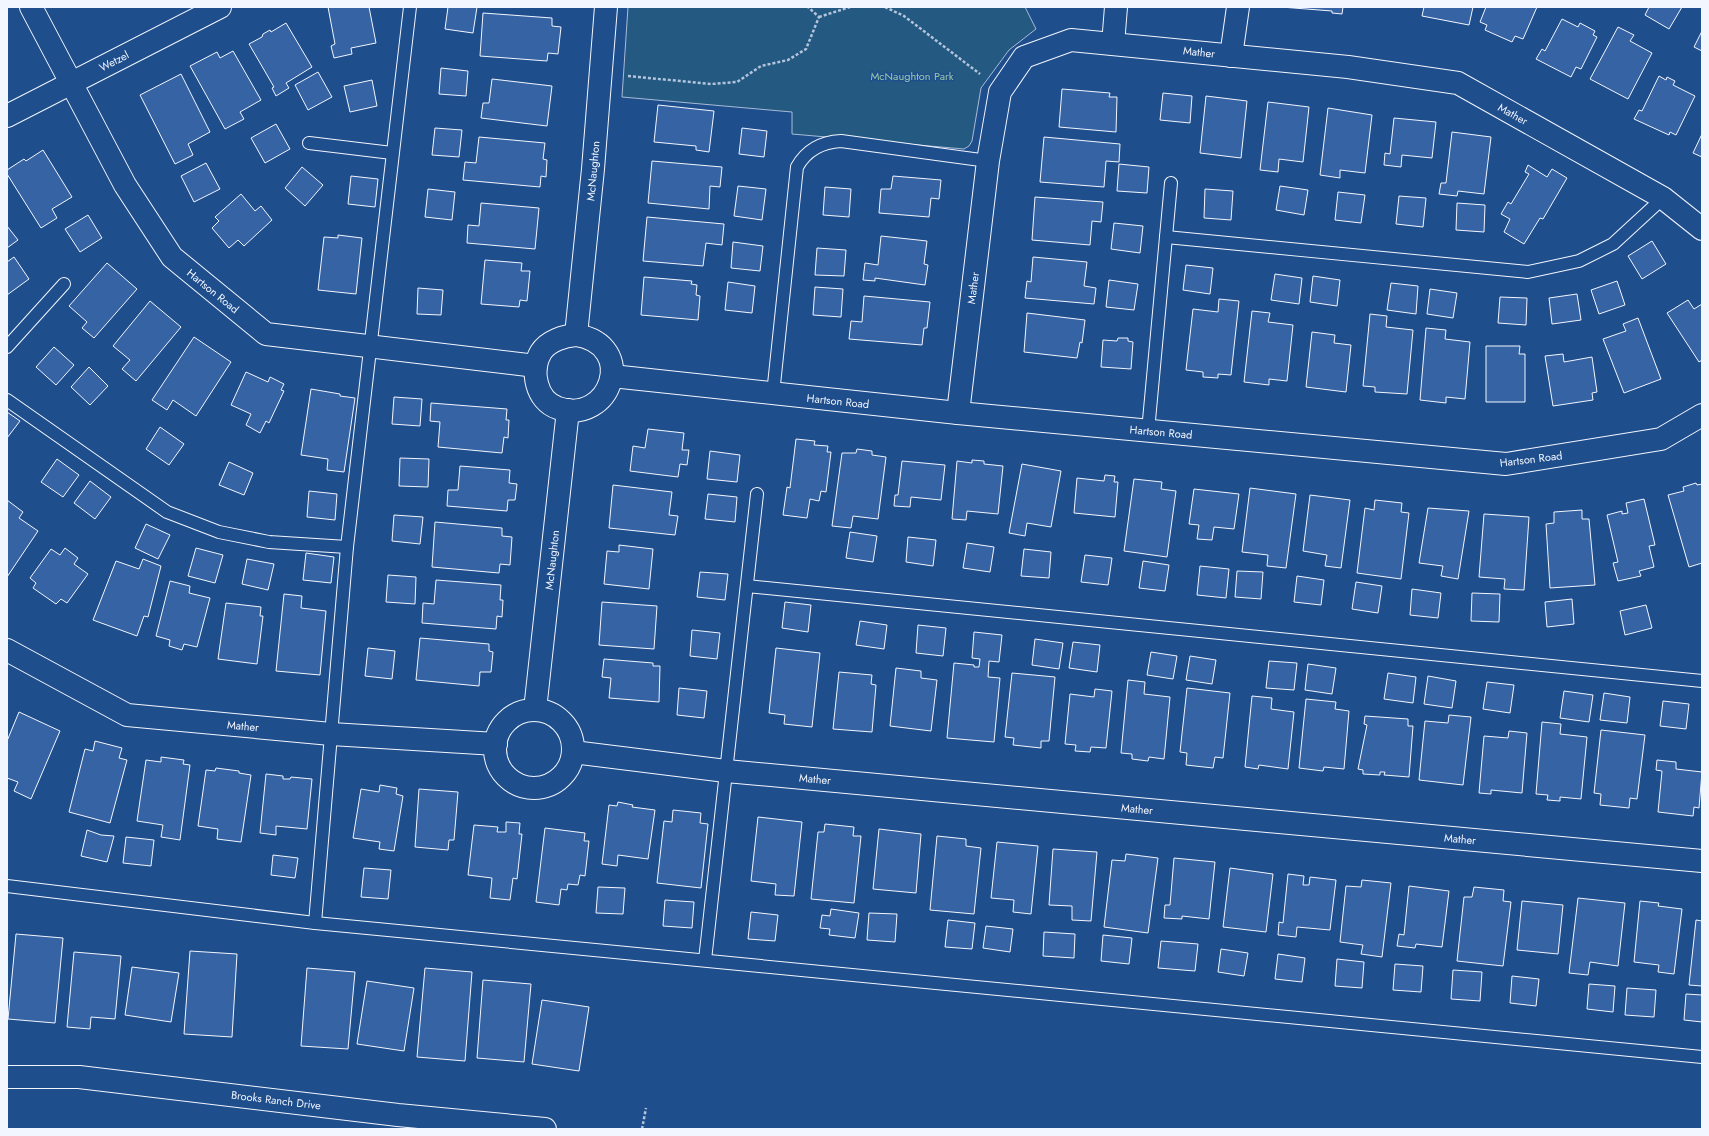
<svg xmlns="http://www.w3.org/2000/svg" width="1709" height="1136" font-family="Jost,sans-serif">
	<rect width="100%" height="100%" fill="#1f4e8c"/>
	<!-- green -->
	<polygon fill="#245a82" stroke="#a8bbd7" points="628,7 1025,7 1036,29 1009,50 981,88 972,141 969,146 964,149 792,134 792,112 622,97"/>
	<!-- building -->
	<g fill="#3563a3" stroke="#f2f6ff">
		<polygon points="328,7 369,7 376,43 351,48 352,54 334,58 331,46 335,44"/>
		<polygon points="448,7 477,7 473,33 445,29"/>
		<polygon points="1281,7 1343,7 1342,14 1332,13 1332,11"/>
		<polygon points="1424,7 1473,7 1469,25 1422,16"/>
		<polygon points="1486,7 1537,7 1523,39 1515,36 1512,42 1485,30 1487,25 1480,22"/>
		<polygon points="1649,7 1682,7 1669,29 1645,15"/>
		<polygon points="483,13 552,18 552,26 561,27 558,54 548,53 547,61 480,56"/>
		<polygon points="1562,19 1578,27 1580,23 1595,31 1593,35 1597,37 1581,69 1576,67 1571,77 1536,59 1542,49 1545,51"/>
		<polygon points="286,23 312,67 286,83 289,88 276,96 272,88 274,87 249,44 262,37 263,34 270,30 271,32"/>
		<polygon points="1618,27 1634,35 1630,41 1652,53 1628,99 1590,79"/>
		<polygon points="1702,31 1702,51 1694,47"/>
		<polygon points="233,51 261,100 240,112 244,119 225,129 190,66 217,52 220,58"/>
		<polygon points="441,68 468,71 466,96 439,94"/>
		<polygon points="318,72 332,97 308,110 295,85"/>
		<polygon points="181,74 210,132 188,144 193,155 175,164 140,95"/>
		<polygon points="1659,76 1666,80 1667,77 1675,81 1673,85 1695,96 1676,135 1670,132 1669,135 1634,119 1639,110 1642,111"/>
		<polygon points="492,79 552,86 547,126 481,118 483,103 489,103"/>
		<polygon points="372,80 377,106 350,112 344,86"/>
		<polygon points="1062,89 1110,93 1109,97 1117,97 1116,132 1059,127"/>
		<polygon points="1163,93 1192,96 1190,123 1160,120"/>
		<polygon points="1206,96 1247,101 1241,158 1200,153"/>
		<polygon points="1268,102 1309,107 1303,162 1279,159 1278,172 1260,170"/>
		<polygon points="658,105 714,111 709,152 696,150 696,146 654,142"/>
		<polygon points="1328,108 1372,115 1365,173 1340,170 1340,178 1320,175"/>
		<polygon points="1394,118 1436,122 1432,158 1402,155 1401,167 1384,165 1385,153 1390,154"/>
		<polygon points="276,124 290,149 265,163 251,138"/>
		<polygon points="435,128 462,130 459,157 432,155"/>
		<polygon points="742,128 767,131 764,157 739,154"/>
		<polygon points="1452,132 1491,137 1484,194 1458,191 1457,196 1439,194 1441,183 1446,183"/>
		<polygon points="1702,134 1702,157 1693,153"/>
		<polygon points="479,137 545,143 543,159 547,160 546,177 541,176 540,187 463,180 465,162 476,163"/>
		<polygon points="1044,137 1120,144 1119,162 1106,161 1104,187 1040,182"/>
		<polygon points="43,150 72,197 52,209 57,218 41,228 7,174 7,170 24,159 26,161"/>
		<polygon points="652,161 722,167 720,187 710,186 709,209 648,203"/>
		<polygon points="206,163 220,189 194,202 181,176"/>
		<polygon points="1119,164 1149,167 1147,193 1117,191"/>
		<polygon points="1528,165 1547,177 1552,169 1567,178 1543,219 1540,218 1524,244 1504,232 1510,219 1501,214 1508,202 1511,204 1529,174 1525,172"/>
		<polygon points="302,167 323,185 305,206 285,188"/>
		<polygon points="351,176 378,179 375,207 348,204"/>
		<polygon points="893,176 941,180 939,199 931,198 929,217 879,213 881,189 891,189"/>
		<polygon points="738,186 766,189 762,220 734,216"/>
		<polygon points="1280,186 1308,190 1304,215 1276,210"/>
		<polygon points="825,187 851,189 849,217 823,215"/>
		<polygon points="428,189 455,192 452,220 425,217"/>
		<polygon points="1205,189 1233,191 1231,220 1204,218"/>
		<polygon points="1338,192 1365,195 1361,223 1335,220"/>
		<polygon points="241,194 255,211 261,206 272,220 244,246 238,240 229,248 212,228 219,221 215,217"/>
		<polygon points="1399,196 1426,198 1423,227 1396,224"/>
		<polygon points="1035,197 1103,202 1101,222 1092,221 1090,245 1032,240"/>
		<polygon points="481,203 539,208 535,249 467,243 468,225 479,226"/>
		<polygon points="1457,203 1485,205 1484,232 1456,230"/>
		<polygon points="88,215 102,238 80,252 65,229"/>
		<polygon points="647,217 724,224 722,245 706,243 703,266 643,261"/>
		<polygon points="1114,223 1143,226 1140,253 1111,249"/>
		<polygon points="7,226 18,240 7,248"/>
		<polygon points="338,235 362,238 356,294 318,290 324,237 338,238"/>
		<polygon points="881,236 927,241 924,264 928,265 925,285 875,278 875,281 863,280 865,263 878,265"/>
		<polygon points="1652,241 1666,264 1642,279 1628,256"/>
		<polygon points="733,242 763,246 760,271 731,268"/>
		<polygon points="817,248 846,250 844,276 815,275"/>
		<polygon points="14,257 29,279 7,295 7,262"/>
		<polygon points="1033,257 1087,262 1084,286 1096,288 1094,304 1025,298 1027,281 1031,282"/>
		<polygon points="485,260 522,263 521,271 530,271 527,301 520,300 519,307 481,304"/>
		<polygon points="107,263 137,289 94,338 82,328 87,322 69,306"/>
		<polygon points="1186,265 1213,268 1210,294 1183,290"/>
		<polygon points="1275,274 1302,278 1299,304 1271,300"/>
		<polygon points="1313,276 1340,280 1337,306 1310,302"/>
		<polygon points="644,277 692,281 691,284 697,285 696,295 700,296 698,320 641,315"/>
		<polygon points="1109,280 1138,284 1134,310 1106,307"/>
		<polygon points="1617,281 1625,305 1599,314 1591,290"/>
		<polygon points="728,282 755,286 752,313 725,310"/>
		<polygon points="1391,283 1418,286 1416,314 1387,310"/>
		<polygon points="815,287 843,289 841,317 813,315"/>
		<polygon points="418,288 443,290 441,315 417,314"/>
		<polygon points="1430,289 1457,293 1453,318 1427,314"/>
		<polygon points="1577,294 1581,320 1552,324 1549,298"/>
		<polygon points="864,296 930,302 927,328 924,328 922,345 849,339 851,321 862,322"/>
		<polygon points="1500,297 1527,298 1526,325 1498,323"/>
		<polygon points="1219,299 1239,301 1231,375 1218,374 1218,378 1203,377 1203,372 1186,370 1193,309 1218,312"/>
		<polygon points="1688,300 1694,309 1702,304 1702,360 1699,362 1667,313"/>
		<polygon points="150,301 181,327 136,381 122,369 130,360 113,346"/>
		<polygon points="1252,311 1270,313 1268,322 1293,325 1287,381 1269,379 1269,385 1244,382"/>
		<polygon points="1027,313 1085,320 1082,343 1080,342 1077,358 1024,352"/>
		<polygon points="1370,314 1387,316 1386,327 1413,330 1407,394 1375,392 1375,387 1363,386"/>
		<polygon points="1638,318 1661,379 1624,393 1603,339 1626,331 1623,324"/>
		<polygon points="1426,328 1446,330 1445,339 1470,342 1465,399 1446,397 1446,403 1420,400"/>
		<polygon points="1312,332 1335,335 1334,343 1351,345 1346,392 1306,387"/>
		<polygon points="194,337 231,362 196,416 173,400 167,410 152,400"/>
		<polygon points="1118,338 1128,338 1128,341 1133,342 1131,369 1101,367 1103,340 1117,341"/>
		<polygon points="1486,346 1520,346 1519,354 1525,354 1525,402 1486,402"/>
		<polygon points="54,347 74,365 56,385 36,367"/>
		<polygon points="1563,354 1564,362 1592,357 1597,392 1592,393 1593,400 1553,406 1545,356"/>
		<polygon points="89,367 108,386 90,405 71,387"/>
		<polygon points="246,372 268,382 270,377 284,384 281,390 284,391 269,423 266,421 260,433 246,425 251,414 231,405"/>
		<polygon points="311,389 340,394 340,396 355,398 344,472 327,470 328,459 301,455"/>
		<polygon points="394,397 422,399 420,426 392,424"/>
		<polygon points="431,403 507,409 506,420 509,420 508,438 504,437 502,453 438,447 440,422 430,421"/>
		<polygon points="7,412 20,421 7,438"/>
		<polygon points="160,427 184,444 169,465 146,449"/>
		<polygon points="648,429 684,433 682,450 689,450 687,465 680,464 678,477 630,471 633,446 645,448"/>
		<polygon points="796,439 815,441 814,445 828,446 827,452 831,452 826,492 821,491 819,501 810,499 807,518 783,515 787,487 790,488"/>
		<polygon points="857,449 872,451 872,455 886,457 878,519 853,516 851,528 832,526 842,453 856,453"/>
		<polygon points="710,451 740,455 737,482 707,479"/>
		<polygon points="400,458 429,459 428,487 399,486"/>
		<polygon points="57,459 79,475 63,497 41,482"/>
		<polygon points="972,460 984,461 984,464 1003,466 998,514 967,511 966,520 952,519 957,461 972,463"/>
		<polygon points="902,461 945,465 941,500 911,497 910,507 894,506 895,495 898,495"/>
		<polygon points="229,462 253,473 244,495 219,485"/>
		<polygon points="1022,464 1061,471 1051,527 1027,523 1025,536 1009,533"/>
		<polygon points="460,466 510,470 509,483 517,484 515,500 508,500 507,511 447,506 448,490 458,490"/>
		<polygon points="1105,475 1115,476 1114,482 1118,482 1115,517 1074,513 1077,478 1104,481"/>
		<polygon points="1134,479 1162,482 1161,489 1176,491 1167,557 1124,551"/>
		<polygon points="90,481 111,497 95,519 74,503"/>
		<polygon points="1696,483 1697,485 1702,484 1702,563 1689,567 1668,495 1684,491 1683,487"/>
		<polygon points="613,485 672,492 669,515 678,516 675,535 609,528"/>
		<polygon points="1250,488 1296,494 1286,568 1267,566 1268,555 1242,552"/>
		<polygon points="1194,489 1239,494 1234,529 1214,527 1212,540 1197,539 1199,525 1189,524"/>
		<polygon points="309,491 337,494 335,520 307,517"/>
		<polygon points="708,494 737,497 735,522 705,519"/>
		<polygon points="1310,495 1350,500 1341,568 1325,566 1327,555 1303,551"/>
		<polygon points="1644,499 1655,545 1649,546 1654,567 1639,571 1641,576 1618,581 1613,563 1618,562 1607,515 1622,511 1622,514 1628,513 1626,503"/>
		<polygon points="7,500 23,512 19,518 38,531 7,577"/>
		<polygon points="1375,500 1402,503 1401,512 1409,513 1401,579 1357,573 1365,508 1374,510"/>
		<polygon points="1428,508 1469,511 1458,579 1441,576 1443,566 1419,563"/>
		<polygon points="1582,510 1582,519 1589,519 1595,585 1550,588 1546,524 1554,523 1554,512"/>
		<polygon points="1484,514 1529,517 1524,590 1504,589 1505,579 1479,577"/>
		<polygon points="394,515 423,517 420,544 392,541"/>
		<polygon points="435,522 502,528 502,536 512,537 510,565 500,564 499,573 432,567"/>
		<polygon points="146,524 170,535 158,559 135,548"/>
		<polygon points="850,532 877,536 873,562 846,558"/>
		<polygon points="908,537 936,540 933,566 906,562"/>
		<polygon points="967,543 994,547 990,572 963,568"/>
		<polygon points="619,545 653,549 649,589 604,584 607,551 619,552"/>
		<polygon points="65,548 78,558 74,564 88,574 67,603 61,599 56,604 33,588 36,583 30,578 51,549 60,555"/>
		<polygon points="196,548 223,555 215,583 188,576"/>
		<polygon points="1024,549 1051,552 1049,578 1021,576"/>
		<polygon points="306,553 334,557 331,583 303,580"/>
		<polygon points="1085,555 1112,558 1108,585 1081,582"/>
		<polygon points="143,559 161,566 148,617 144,616 137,636 93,620 116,561 139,569"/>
		<polygon points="247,559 274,564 268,590 242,584"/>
		<polygon points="1143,561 1169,565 1165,591 1139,588"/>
		<polygon points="1200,566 1229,569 1226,598 1197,595"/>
		<polygon points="1237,571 1263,572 1261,599 1235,597"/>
		<polygon points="700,572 728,574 725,600 697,597"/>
		<polygon points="388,575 416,577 415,604 386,602"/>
		<polygon points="1297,576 1324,580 1321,605 1294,602"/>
		<polygon points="436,580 501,585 500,600 503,600 502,617 497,616 496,629 422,623 423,603 434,604"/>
		<polygon points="170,581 190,586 189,593 210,598 197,647 184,644 182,650 169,646 170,640 156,636"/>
		<polygon points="1356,582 1382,586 1378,613 1352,609"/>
		<polygon points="1412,589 1441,593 1438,618 1410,615"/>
		<polygon points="1472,593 1500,594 1499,622 1471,621"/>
		<polygon points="284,594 302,596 301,608 326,611 320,675 276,671"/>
		<polygon points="1572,599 1574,624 1547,627 1545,602"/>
		<polygon points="602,602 657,606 654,649 599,645"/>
		<polygon points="785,602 811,605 808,632 782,628"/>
		<polygon points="226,603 261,607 260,616 263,616 257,664 218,659"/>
		<polygon points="1646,605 1652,628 1625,635 1620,611"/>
		<polygon points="860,621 887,625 884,649 856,645"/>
		<polygon points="918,625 946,628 943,656 916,653"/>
		<polygon points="692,630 720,633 717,659 690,656"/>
		<polygon points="974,632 1002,635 999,662 989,661 988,677 1000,678 994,742 947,738 954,663 974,665 974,667 979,667 980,659 972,658"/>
		<polygon points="420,638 489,644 489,651 493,652 491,672 480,672 479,686 416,680"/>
		<polygon points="1035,639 1063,643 1059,669 1032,665"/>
		<polygon points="1073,642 1100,645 1097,672 1069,668"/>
		<polygon points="368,648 395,651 392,679 365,676"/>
		<polygon points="776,648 820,653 812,727 784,724 785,715 769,713"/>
		<polygon points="1151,652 1177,656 1173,679 1147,675"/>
		<polygon points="1190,656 1216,660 1212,684 1186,680"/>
		<polygon points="604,659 653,663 653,666 660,666 659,702 609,698 611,678 602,677"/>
		<polygon points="1269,661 1297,663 1294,690 1266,688"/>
		<polygon points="1308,664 1336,668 1332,694 1305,690"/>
		<polygon points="896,668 921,671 921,678 937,680 931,731 890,726"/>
		<polygon points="839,672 872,675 871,684 876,685 872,732 833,729"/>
		<polygon points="1012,673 1055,677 1049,741 1041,741 1041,748 1013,745 1014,738 1005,737"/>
		<polygon points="1388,673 1416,677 1413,703 1384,699"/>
		<polygon points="1428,676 1456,681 1452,708 1424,704"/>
		<polygon points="1128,680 1145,682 1144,694 1170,697 1164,759 1149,757 1148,761 1132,759 1132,754 1121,753"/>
		<polygon points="1487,682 1514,685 1510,713 1483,709"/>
		<polygon points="679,688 707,691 704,718 677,715"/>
		<polygon points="1187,688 1230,693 1223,758 1215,757 1213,768 1186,765 1187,753 1180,752"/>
		<polygon points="1095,689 1112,691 1106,748 1091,747 1090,752 1075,751 1076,745 1065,744 1070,694 1094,697"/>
		<polygon points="1564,691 1593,695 1589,722 1560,718"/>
		<polygon points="1604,693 1630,697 1627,723 1600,720"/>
		<polygon points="1252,696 1272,698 1271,709 1294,712 1288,769 1259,765 1258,769 1245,767"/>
		<polygon points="1306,699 1336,702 1335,709 1349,711 1344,769 1324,767 1323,771 1299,768"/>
		<polygon points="1663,701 1689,704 1686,729 1660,726"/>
		<polygon points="19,712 60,731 31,799 14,791 18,782 7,778 7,741"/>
		<polygon points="1449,715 1471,717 1463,785 1419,780 1425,721 1448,723"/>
		<polygon points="1365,716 1408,719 1408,726 1413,726 1409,777 1384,775 1385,772 1380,772 1380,775 1363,774 1363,770 1358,769 1367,725 1364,724"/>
		<polygon points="1542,722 1561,724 1560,734 1587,737 1581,799 1560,797 1560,801 1547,800 1548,795 1536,794"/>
		<polygon points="1601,730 1645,735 1637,799 1630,798 1629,808 1600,805 1601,794 1594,793"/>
		<polygon points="1509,731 1527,733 1522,793 1491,790 1491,794 1479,793 1484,736 1508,738"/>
		<polygon points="95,741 122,748 119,758 127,760 110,823 69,812 85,749 93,751"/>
		<polygon points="161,757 184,760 183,764 190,765 180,840 161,837 163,825 137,821 146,760 161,762"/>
		<polygon points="1657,760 1676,762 1676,769 1702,772 1699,808 1694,807 1693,816 1658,812 1662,771 1656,770"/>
		<polygon points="216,768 239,771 239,773 251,775 241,842 217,839 218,829 198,826 206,770 215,771"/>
		<polygon points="266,774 283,776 283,779 290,779 291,777 312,779 307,829 276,826 276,835 260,833"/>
		<polygon points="380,785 397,788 396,794 403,796 394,851 379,849 380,842 353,838 361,789 379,792"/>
		<polygon points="419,789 458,792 454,840 449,840 448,850 415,847"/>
		<polygon points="618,802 633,805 632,807 655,810 648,859 618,855 617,866 602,864 609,805 617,806"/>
		<polygon points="673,810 701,813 700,823 708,824 701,888 657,883 664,821 672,822"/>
		<polygon points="758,817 802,822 794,896 775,895 776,884 751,881"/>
		<polygon points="506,822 520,823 519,834 522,834 517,879 513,878 510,900 490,898 492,878 468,875 474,825 498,827 497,832 506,832"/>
		<polygon points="825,824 854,827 853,836 861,836 854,903 811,899 818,832 824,832"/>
		<polygon points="545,828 585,833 584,841 589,841 585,876 580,875 578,885 568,884 567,890 561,889 559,905 536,902"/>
		<polygon points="879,829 921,834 916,893 873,889"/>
		<polygon points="87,830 101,835 114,836 107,862 81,856"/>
		<polygon points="937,836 966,839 966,846 981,848 974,914 930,910"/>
		<polygon points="126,837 154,840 151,866 123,863"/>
		<polygon points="997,842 1038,846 1031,914 1013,912 1014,900 991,898"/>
		<polygon points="1053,849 1097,852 1091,921 1072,920 1072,906 1049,905"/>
		<polygon points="1126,854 1158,858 1148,933 1104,927 1112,860 1125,861"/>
		<polygon points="273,855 298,858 295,878 271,875"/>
		<polygon points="1174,858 1215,862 1209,919 1182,916 1182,919 1164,918 1165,905 1170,905"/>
		<polygon points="364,868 391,870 388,899 361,897"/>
		<polygon points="1230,868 1273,874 1266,932 1223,927"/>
		<polygon points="1288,874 1304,876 1303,885 1309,885 1310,877 1336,880 1330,930 1297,927 1296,937 1278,935 1279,922 1283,923"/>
		<polygon points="1362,880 1391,883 1382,957 1361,954 1363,945 1340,942 1346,886 1361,887"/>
		<polygon points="1409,886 1449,891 1442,947 1416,944 1415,948 1397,946 1399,934 1404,935"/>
		<polygon points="598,887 625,888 623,914 596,913"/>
		<polygon points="1474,887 1504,890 1503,901 1511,902 1503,966 1457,961 1464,897 1472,897"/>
		<polygon points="1578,898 1625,903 1618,966 1590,962 1588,975 1569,973"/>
		<polygon points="665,900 694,902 692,928 663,926"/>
		<polygon points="1522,901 1563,905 1558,954 1517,950"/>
		<polygon points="1640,901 1659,903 1658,906 1682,909 1674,974 1658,972 1659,965 1634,962"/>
		<polygon points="831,909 859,913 855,938 829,935 830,929 820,928 822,915 830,916"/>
		<polygon points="751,912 778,915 775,941 748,939"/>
		<polygon points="869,913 897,914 895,942 867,940"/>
		<polygon points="948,920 975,923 972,949 945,947"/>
		<polygon points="1696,920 1702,921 1702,986 1689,985"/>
		<polygon points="986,926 1013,929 1010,952 983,948"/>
		<polygon points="1044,932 1075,934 1074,958 1043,956"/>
		<polygon points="16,934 63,938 55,1023 8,1019"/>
		<polygon points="1103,935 1132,938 1129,964 1101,961"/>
		<polygon points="1161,941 1198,944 1195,971 1158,968"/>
		<polygon points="1221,949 1248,953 1244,976 1218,972"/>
		<polygon points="190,951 237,954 232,1037 184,1034"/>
		<polygon points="74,952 121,956 115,1019 91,1017 90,1029 67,1027"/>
		<polygon points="1278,954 1305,958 1302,982 1275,979"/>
		<polygon points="1337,959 1364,962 1362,988 1335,986"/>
		<polygon points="1395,964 1423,966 1421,992 1393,990"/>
		<polygon points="132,967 179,973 171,1022 125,1015"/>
		<polygon points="307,968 355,972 348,1049 301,1046"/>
		<polygon points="425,968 472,972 465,1061 417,1057"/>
		<polygon points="1453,970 1482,972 1480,1001 1451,999"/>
		<polygon points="1512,976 1539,979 1536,1006 1510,1003"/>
		<polygon points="483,980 531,984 524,1062 477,1058"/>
		<polygon points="367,981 414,988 404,1051 357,1044"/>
		<polygon points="1589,984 1615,986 1613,1012 1587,1009"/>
		<polygon points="1627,988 1656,990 1654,1017 1625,1015"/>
		<polygon points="1686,994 1702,995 1702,1022 1684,1020"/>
		<polygon points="542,1000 589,1007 579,1071 532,1064"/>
	</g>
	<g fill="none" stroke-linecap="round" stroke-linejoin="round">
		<!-- lane casing -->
		<g stroke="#f2f6ff" stroke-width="14">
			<g id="lane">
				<polyline points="309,143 392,153"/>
				<polyline points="1166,237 1528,272 1579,261 1613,244 1663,198"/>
				<polyline points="7,347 64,284"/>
				<path d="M773,394L797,167C807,149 822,142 841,141L988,161"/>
				<polyline points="7,400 167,512 219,532 269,542 347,547"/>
				<polyline points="1148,431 1171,183"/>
				<polyline points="747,586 1702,681"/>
				<polyline points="7,886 315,923 1702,1057"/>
				<polyline points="315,923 347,547 410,7"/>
				<polyline points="705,960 757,494"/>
			</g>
		</g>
		<!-- street casing -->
		<g stroke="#f2f6ff" stroke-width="24">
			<g id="street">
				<polyline points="1113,44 1116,7"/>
				<polyline points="1231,56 1238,7"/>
				<polyline points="7,116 220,7"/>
				<polyline points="576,335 593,169 606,7"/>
				<polyline points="958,413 988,161 1000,92 1024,57 1071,40 1348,67 1458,83 1663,198 1702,229"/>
				<polyline points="7,650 127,715 331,734 496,744"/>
				<polyline points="535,710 568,410"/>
				<circle cx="534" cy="749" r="39"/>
				<polyline points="573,752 726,771 1702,861"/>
				<polyline points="7,1077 79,1077 398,1115 545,1129"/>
			</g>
		</g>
		<!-- secondary casing -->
		<g stroke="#f2f6ff" stroke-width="24">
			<g id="secondary">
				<polyline points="31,7 125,185 172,257 266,334 536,366"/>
				<path d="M576,335C639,345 610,426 558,408C536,401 530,370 541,352C548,341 564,336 576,335Z"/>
				<polyline points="612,376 958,413 1506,464 1661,439 1702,415"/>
			</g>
		</g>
		<!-- path -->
		<g stroke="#b3c4dc" stroke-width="2.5" stroke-dasharray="3 2" stroke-linecap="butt">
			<polyline points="885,7 904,16 980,74"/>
			<polyline points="819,17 850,7"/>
			<polyline points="628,76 711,84 737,82 761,66 788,60 806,49 819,17 808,7"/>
			<polyline points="642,1129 646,1108"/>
		</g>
		<!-- lane -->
		<use href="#lane" stroke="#1f4e8c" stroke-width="12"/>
		<!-- street -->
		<use href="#street" stroke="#1f4e8c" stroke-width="22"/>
		<!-- secondary -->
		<use href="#secondary" stroke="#1f4e8c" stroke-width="22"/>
	</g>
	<g text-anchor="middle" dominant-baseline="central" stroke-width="3" stroke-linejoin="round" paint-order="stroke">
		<!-- street labels -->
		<g font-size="11" fill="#f2f6ff" stroke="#1f4e8c">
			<text transform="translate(1199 52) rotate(6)">Mather</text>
			<text transform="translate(114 61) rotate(-27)">Wetzel</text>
			<text transform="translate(1513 114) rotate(29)">Mather</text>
			<text transform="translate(593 171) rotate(-85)">McNaughton</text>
			<text transform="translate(973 288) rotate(-83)">Mather</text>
			<text transform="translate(213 291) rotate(39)">Hartson Road</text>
			<text transform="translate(838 401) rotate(6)">Hartson Road</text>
			<text transform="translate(1161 432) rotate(5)">Hartson Road</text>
			<text transform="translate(1531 459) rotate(-7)">Hartson Road</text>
			<text transform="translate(552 560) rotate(-84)">McNaughton</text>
			<text transform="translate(243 726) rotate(5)">Mather</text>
			<text transform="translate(815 779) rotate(5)">Mather</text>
			<text transform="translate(1137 809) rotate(5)">Mather</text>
			<text transform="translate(1460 839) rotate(5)">Mather</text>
			<text transform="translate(276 1100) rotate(7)">Brooks Ranch Drive</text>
		</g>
		<!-- park labels -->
		<g font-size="11" fill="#97c8a6" stroke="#1f4e8c">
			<text x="912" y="76">McNaughton Park</text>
		</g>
	</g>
	<!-- border -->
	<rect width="1709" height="1136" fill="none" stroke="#f2f6ff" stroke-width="16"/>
</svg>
